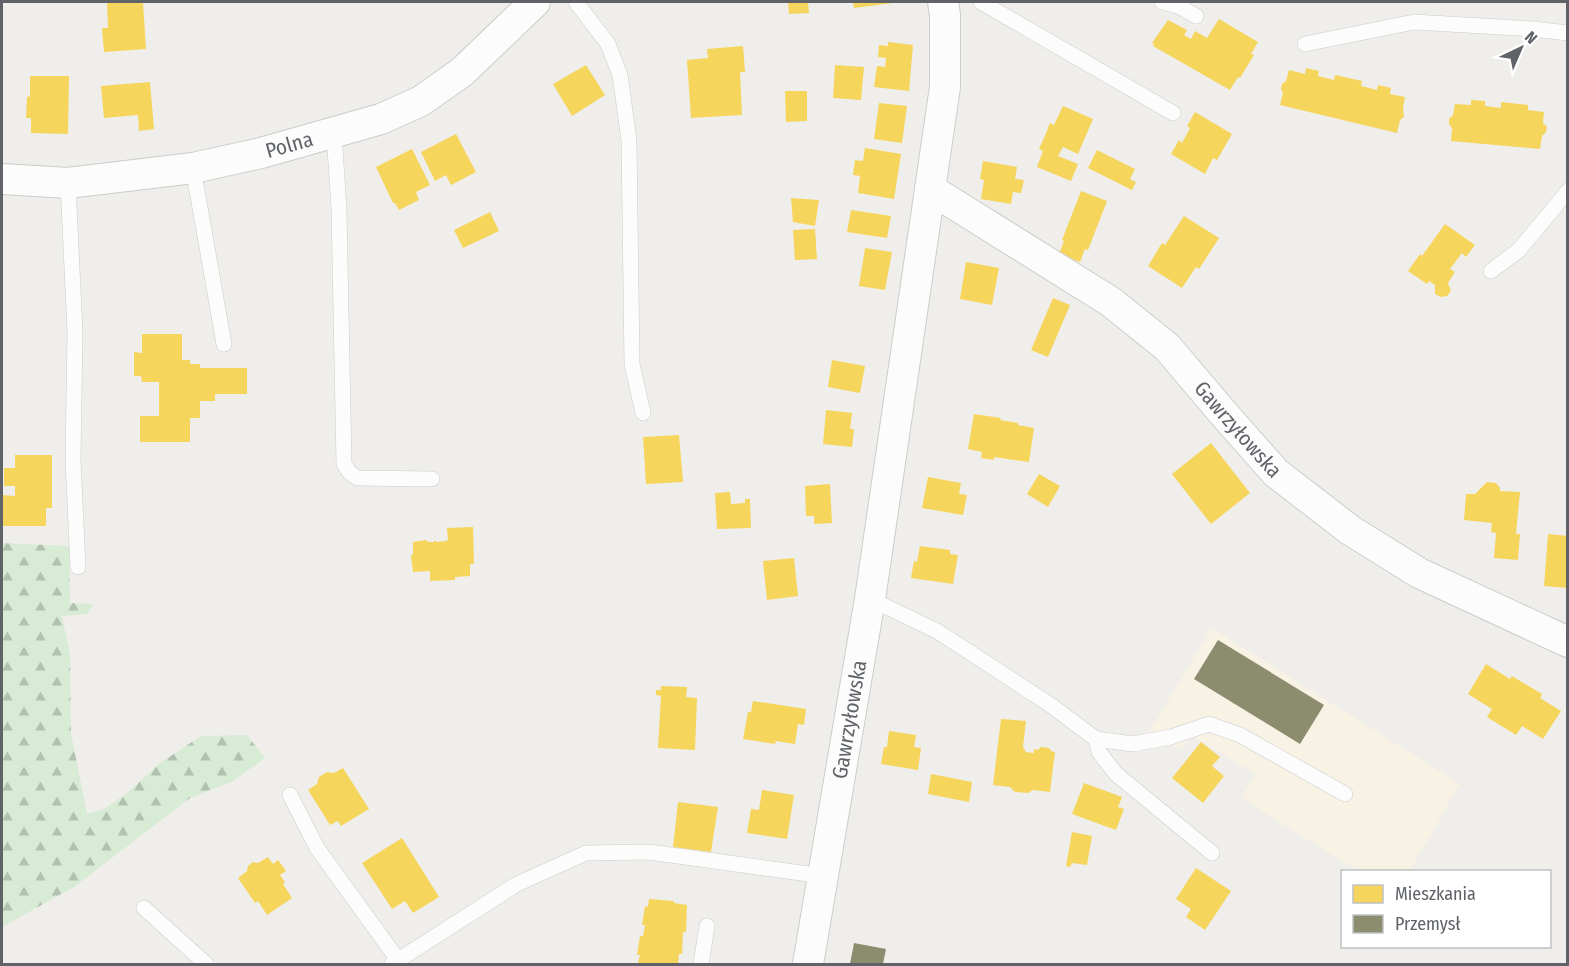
<svg xmlns="http://www.w3.org/2000/svg" width="1569" height="966" font-family="'Fira Sans Condensed',sans-serif">
	<defs>
		<pattern id="forest-firs" width="22" height="20" patternUnits="userSpaceOnUse" patternTransform="scale(1.5)"><rect width="22" height="20" fill="#d8ebd5"/><path d="M5 1l3.5 6h-7zM16 11l3.5 6h-7z" fill="#b2c2b1"/></pattern>
	</defs>
	<rect width="100%" height="100%" fill="#efeeea"/>
	<!-- commercial -->
	<polygon fill="#f7f2e4" points="1212,628 1460,784 1410,871 1358,871 1241,798 1255,774 1191,735 1182,750 1149,732"/>
	<!-- forest -->
	<polygon fill="url(#forest-firs)" points="2,543 69,546 70,603 94,604 87,614 62,616 70,655 71,733 87,814 104,809 126,794 160,763 201,736 247,735 265,758 233,781 190,798 74,887 2,927"/>
	<!-- homes -->
	<g fill="#f6d55c">
		<polygon points="107,2 143,2 146,49 104,52 102,28 108,28"/>
		<polygon points="788,2 808,2 809,13 789,14"/>
		<polygon points="853,2 893,2 893,3 854,8"/>
		<polygon points="1219,19 1258,42 1251,54 1254,55 1240,78 1238,77 1230,90 1153,46 1154,44 1152,43 1168,20 1187,30 1184,35 1191,39 1195,31 1207,38"/>
		<polygon points="888,42 913,45 909,91 874,87 877,66 885,67 886,58 878,57 879,45 888,46"/>
		<polygon points="743,46 745,72 740,72 742,115 691,118 687,60 708,58 707,49"/>
		<polygon points="586,65 605,95 572,116 553,84"/>
		<polygon points="835,65 864,67 861,100 833,98"/>
		<polygon points="1306,68 1319,71 1318,76 1334,80 1335,75 1362,81 1361,86 1377,90 1378,85 1391,88 1390,94 1405,97 1403,108 1404,117 1400,120 1397,133 1280,105 1283,93 1281,89 1282,84 1286,81 1289,70 1305,74"/>
		<polygon points="30,76 69,76 68,134 31,133 31,118 26,118 27,97 30,96"/>
		<polygon points="150,82 154,129 139,131 138,115 104,118 101,86"/>
		<polygon points="785,91 807,91 807,121 786,122"/>
		<polygon points="1471,100 1485,101 1485,106 1501,108 1501,102 1528,105 1528,110 1544,112 1543,123 1547,127 1546,132 1542,136 1540,149 1451,141 1452,128 1449,124 1449,119 1453,115 1455,104 1471,105"/>
		<polygon points="879,103 907,106 902,143 874,139"/>
		<polygon points="1063,106 1093,119 1078,154 1063,147 1058,156 1078,164 1071,181 1037,167 1043,151 1039,149 1044,138 1050,123 1054,125"/>
		<polygon points="1195,112 1232,134 1217,160 1213,158 1205,174 1171,154 1179,140 1182,143 1190,128 1187,126"/>
		<polygon points="456,134 476,172 451,185 446,175 435,181 421,152"/>
		<polygon points="865,148 901,154 894,199 858,193 860,176 853,175 855,160 863,161"/>
		<polygon points="412,149 430,185 416,192 419,200 399,210 395,203 393,203 376,167"/>
		<polygon points="1097,150 1135,169 1130,179 1136,182 1132,190 1088,168"/>
		<polygon points="983,161 1017,167 1015,179 1024,180 1021,193 1013,192 1011,204 981,199 984,180 980,179"/>
		<polygon points="1081,191 1107,201 1088,250 1085,249 1080,262 1059,254 1064,241 1062,240"/>
		<polygon points="791,198 819,200 815,226 793,222"/>
		<polygon points="851,210 891,216 887,238 847,232"/>
		<polygon points="490,212 499,231 463,248 454,230"/>
		<polygon points="1184,216 1219,238 1199,269 1196,267 1182,288 1148,266 1162,243 1165,245"/>
		<polygon points="1445,224 1475,245 1466,257 1462,253 1450,269 1455,272 1448,283 1451,291 1447,296 1441,297 1435,294 1435,285 1429,281 1427,284 1408,271 1420,254 1422,256"/>
		<polygon points="815,229 817,259 795,260 793,230"/>
		<polygon points="865,248 892,252 885,290 859,286"/>
		<polygon points="966,262 999,268 992,305 960,299"/>
		<polygon points="1053,298 1070,305 1048,357 1031,350"/>
		<polygon points="142,334 182,334 182,360 190,360 190,364 200,364 200,368 247,368 247,394 215,394 215,401 200,401 200,418 190,418 190,442 140,442 140,416 159,416 159,382 142,382 141,376 134,376 134,352 142,353"/>
		<polygon points="832,360 865,366 860,393 828,387"/>
		<polygon points="826,410 852,413 850,429 854,429 852,447 823,444"/>
		<polygon points="974,414 1001,418 1000,420 1018,423 1018,425 1034,428 1029,462 994,457 994,460 981,458 982,452 968,449"/>
		<polygon points="679,435 683,482 646,484 643,437"/>
		<polygon points="1211,443 1250,493 1211,524 1172,474"/>
		<polygon points="15,455 52,455 52,508 46,508 46,526 2,526 2,495 15,496 15,486 4,486 4,468 15,468"/>
		<polygon points="1039,474 1060,486 1048,507 1027,494"/>
		<polygon points="928,477 961,483 959,494 967,495 963,515 922,508"/>
		<polygon points="1487,482 1496,483 1500,488 1500,491 1520,492 1516,534 1520,534 1518,560 1494,558 1496,533 1491,532 1492,523 1464,520 1466,494 1475,494"/>
		<polygon points="830,484 832,523 814,524 814,516 806,516 805,486"/>
		<polygon points="730,492 731,504 745,503 745,499 750,499 751,528 717,529 715,493"/>
		<polygon points="473,527 474,564 470,564 470,576 455,577 455,580 430,581 430,571 413,572 411,556 413,554 413,542 426,540 428,542 434,542 434,540 437,542 446,541 448,540 447,528"/>
		<polygon points="1548,534 1568,536 1568,588 1544,586"/>
		<polygon points="920,546 950,550 950,554 958,555 953,584 911,578 914,561 917,562"/>
		<polygon points="794,558 798,596 767,600 763,561"/>
		<polygon points="1486,664 1510,679 1512,676 1542,694 1540,698 1561,711 1543,739 1522,726 1516,735 1487,717 1492,709 1468,694"/>
		<polygon points="661,686 687,687 686,697 697,698 695,750 658,748 661,696 656,695 656,690 661,690"/>
		<polygon points="753,701 806,709 804,725 798,724 795,744 776,741 775,744 743,739 748,712 751,712"/>
		<polygon points="1001,719 1026,721 1023,747 1026,752 1034,753 1034,749 1038,750 1041,747 1049,748 1051,751 1055,752 1050,792 1033,790 1028,793 1015,792 1010,787 993,785"/>
		<polygon points="889,731 916,735 914,747 921,748 918,770 881,764 884,747 887,747"/>
		<polygon points="1201,742 1220,757 1212,766 1224,776 1203,803 1172,778"/>
		<polygon points="343,768 369,809 341,826 338,821 330,825 308,790 317,784 319,777 327,772 334,773"/>
		<polygon points="931,774 972,782 969,802 928,794"/>
		<polygon points="1084,783 1122,797 1118,807 1124,809 1116,830 1072,814"/>
		<polygon points="762,790 794,795 787,839 747,833 751,809 759,810"/>
		<polygon points="678,802 718,807 711,852 673,847"/>
		<polygon points="1072,832 1092,836 1087,865 1072,863 1070,867 1066,866"/>
		<polygon points="402,838 439,897 413,913 405,901 392,909 362,863"/>
		<polygon points="268,857 273,864 278,860 286,871 280,875 285,882 283,884 292,898 267,915 258,901 255,903 238,878 247,871 248,866 253,862 258,863"/>
		<polygon points="1196,868 1231,891 1205,930 1186,917 1191,909 1176,899"/>
		<polygon points="649,899 674,901 674,903 687,905 686,932 683,932 682,954 679,954 678,964 638,963 640,955 637,955 640,936 643,936 645,925 642,925 645,906 648,907"/>
	</g>
	<!-- industry -->
	<g fill="#8c8c6e">
		<polygon points="1218,640 1324,705 1300,744 1194,679"/>
		<polygon points="854,943 886,949 883,964 850,964"/>
	</g>
	<g fill="none" stroke-linecap="round" stroke-linejoin="round">
		<!-- service casing -->
		<g stroke="#cbcccc" stroke-width="16">
			<g id="service">
				<polyline points="576,2 608,44 620,75 629,140 632,364 643,413"/>
				<polyline points="981,2 1173,113"/>
				<polyline points="1162,2 1178,6 1196,16"/>
				<polyline points="1305,44 1414,22 1533,29 1568,33"/>
				<polyline points="334,133 339,209 344,464 349,472 357,478 432,479"/>
				<polyline points="193,168 224,344"/>
				<polyline points="68,183 75,332 73,460 78,567"/>
				<polyline points="1491,271 1519,250 1568,191"/>
				<polyline points="870,599 937,631 1049,704 1096,739 1133,744 1171,737 1209,724 1240,735 1345,794"/>
				<polyline points="1096,739 1099,752 1116,774 1212,853"/>
				<polyline points="290,795 317,848 398,960"/>
				<polyline points="144,908 206,964"/>
				<polyline points="392,964 517,884 586,853 649,852 823,876"/>
				<polyline points="701,964 707,926"/>
			</g>
		</g>
		<!-- minor casing -->
		<g stroke="#cbcccc" stroke-width="32">
			<g id="minor">
				<path id="s1" d="M2,179L68,183L193,168L261,153L381,119L421,101L462,72L535,2"/>
				<path id="s2" d="M930,189L1111,302L1167,347L1223,413L1276,473L1350,530L1419,573L1568,642"/>
				<path id="s3" d="M808,964L870,599L945,87V15L943,2"/>
			</g>
		</g>
		<!-- service -->
		<use href="#service" stroke="#fdfcfc" stroke-width="15"/>
		<!-- minor -->
		<use href="#minor" stroke="#fdfcfc" stroke-width="30"/>
	</g>
	<g text-anchor="middle" dominant-baseline="central" stroke-width="6" stroke-linejoin="round" paint-order="stroke">
		<!-- street labels -->
		<g font-size="21" fill="#5f6368" stroke="#fff">
			<text stroke="none"><textPath href="#s1" startOffset="291">Polna</textPath></text>
			<text stroke="none"><textPath href="#s2" startOffset="394">Gawrzyłowska</textPath></text>
			<text stroke="none"><textPath href="#s3" startOffset="248">Gawrzyłowska</textPath></text>
		</g>
	</g>
	<!-- border -->
	<rect width="1569" height="966" fill="none" stroke="#5f6368" stroke-width="6"/>
	<!-- legend -->
	<rect x="1341" y="870" width="210" height="78" fill="#ffffff" stroke="#bfc1c3" stroke-width="1.5"/>
	<rect x="1353" y="885" width="30" height="18" fill="#f6d55c" stroke="#bfc1c3" stroke-width="1.5"/>
	<text x="1395" y="900" font-size="18" fill="#5f6368">Mieszkania</text>
	<rect x="1353" y="915" width="30" height="18" fill="#8c8c6e" stroke="#bfc1c3" stroke-width="1.5"/>
	<text x="1395" y="930" font-size="18" fill="#5f6368">Przemysł</text>
	<!-- north arrow -->
	<g transform="translate(1521 48) rotate(44)" stroke="#ffffff" stroke-width="4.5" paint-order="stroke">
	<path d="M0-4.5L10 22L0 15L-10 22Z" fill="#5f6368"/>
	<text y="-9" font-size="16" font-weight="bold" text-anchor="middle" fill="#5f6368">N</text>
	</g>
</svg>
